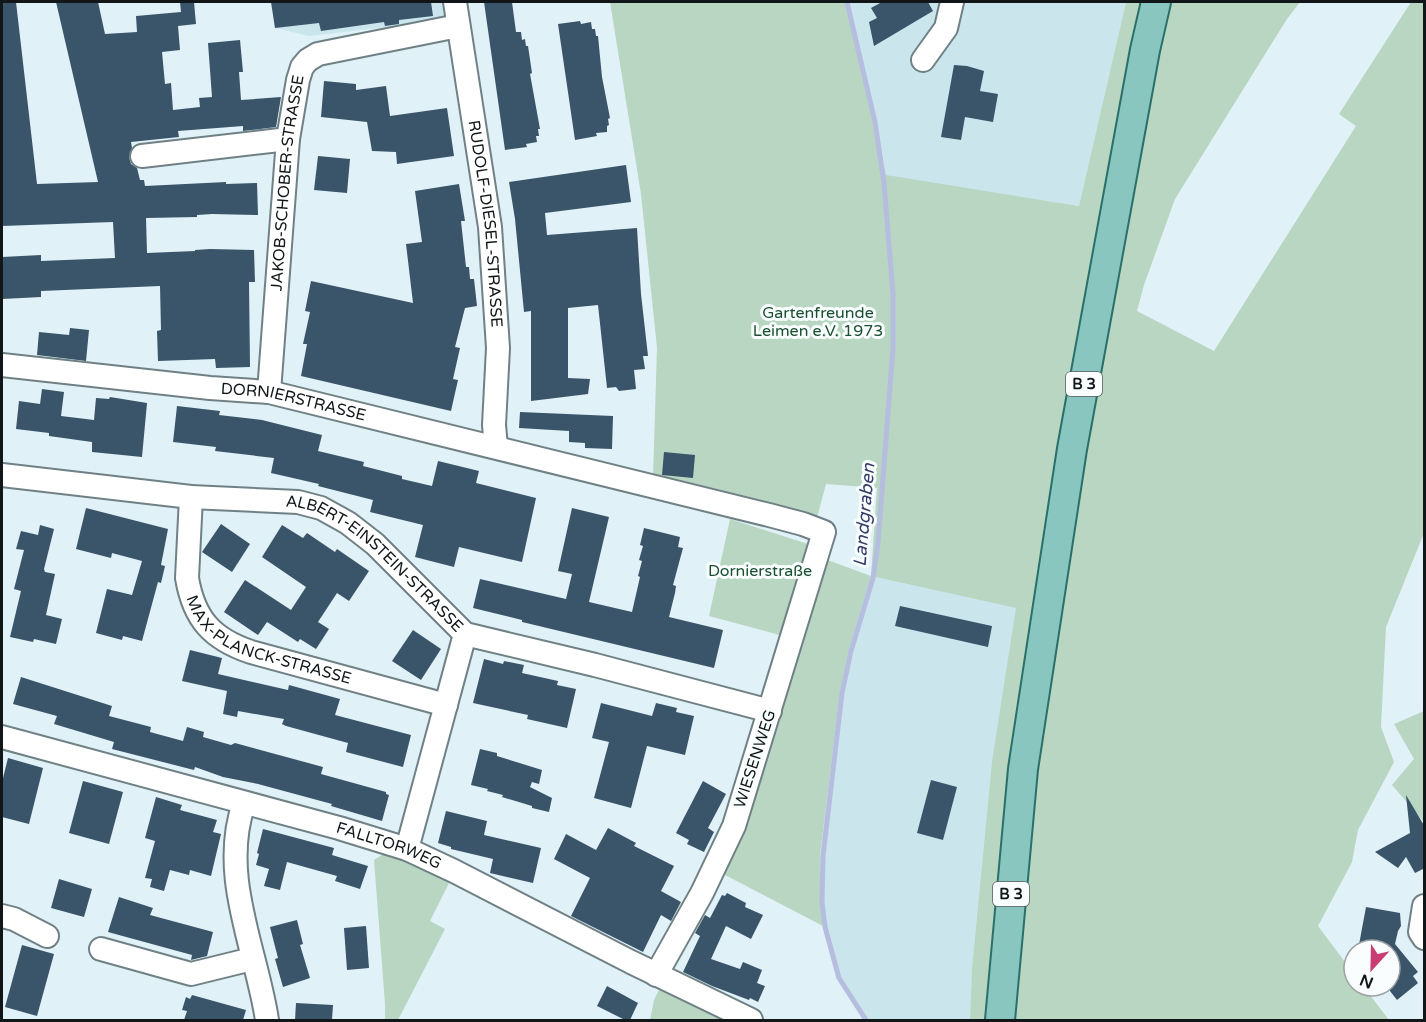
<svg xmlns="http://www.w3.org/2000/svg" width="1426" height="1022" font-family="'Varela Round',sans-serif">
	<rect width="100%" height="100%" fill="#e0f2f7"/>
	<!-- built -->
	<g fill="#cae5ec">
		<polygon points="271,2 444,2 447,20 309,36 275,28"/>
		<polygon points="848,2 1126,2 1079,206 886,176"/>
		<polygon points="871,576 1017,608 992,761 972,968 970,1020 864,1020 836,977 823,926 820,856 840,692 849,649"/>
	</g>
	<!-- green -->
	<g fill="#b8d6c2">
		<polygon points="610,2 848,2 886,175 1079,206 1126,2 1144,2 988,1020 970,1020 972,968 992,761 1016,608 871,576 849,649 840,692 820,856 823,926 723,874 825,559 871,576 877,488 826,484 817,518 653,477 657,348 641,194"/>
		<polygon points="1169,2 1300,2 1287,19 1175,199 1144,285 1137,311 1214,351 1356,126 1339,114 1411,2 1424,2 1424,533 1386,627 1381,727 1394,762 1358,830 1352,862 1318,926 1354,974 1354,986 1363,986 1389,1020 1011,1020 1031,800 1070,521 1135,168"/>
		<polygon points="730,519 808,544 783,636 709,616"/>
		<polygon points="1424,711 1424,822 1392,785 1414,759 1394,724"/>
		<polygon points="390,850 452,877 430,921 445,929 398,1020 385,1020 385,1004 374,860"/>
		<polygon points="660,988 728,1020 650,1020 654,1000"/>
	</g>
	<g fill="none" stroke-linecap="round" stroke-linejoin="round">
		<!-- stream -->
		<polyline stroke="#b5bedf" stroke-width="5" points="847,2 875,122 884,183 893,294 893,348 878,543 873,578 851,651 842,693 823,856 822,902 825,927 839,978 866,1020"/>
	</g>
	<!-- building -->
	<g fill="#3a5469">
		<polygon points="2,2 16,2 37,184 98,182 56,2 98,2 105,34 137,32 136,16 181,12 180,2 194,2 196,24 178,26 180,50 162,52 165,84 171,83 173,110 200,107 199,98 212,97 208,43 240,40 243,72 239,72 241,100 281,97 276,127 243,131 243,126 178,131 179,137 131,142 132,148 129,157 131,164 137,168 140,180 144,180 145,186 226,182 226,184 257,183 258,215 212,214 197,215 197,217 146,218 147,253 195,251 195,250 210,249 254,250 255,282 249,282 250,367 216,368 215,359 158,361 157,331 161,330 160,286 41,291 41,297 2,299 2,257 41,255 41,261 115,258 113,222 2,226"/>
		<polygon points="271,2 431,2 433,16 399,20 399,24 385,26 384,22 321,31 319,23 275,28"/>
		<polygon points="484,2 512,2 516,32 521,32 522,40 525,39 526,46 528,46 532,73 530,74 540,129 538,129 539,136 536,136 537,142 526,144 527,147 505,150"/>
		<polygon points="882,2 928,2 933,11 874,46 869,22 877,18 871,8"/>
		<polygon points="580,21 581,24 591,22 592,29 595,29 596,36 598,36 602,77 610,118 608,119 609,125 607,126 607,132 596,133 597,136 575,140 558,24"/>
		<polygon points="954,65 967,66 984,71 980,91 998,94 993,122 965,117 961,140 941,137"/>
		<polygon points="324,81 356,84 356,90 386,86 390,116 447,108 454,156 397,164 396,152 372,151 367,122 321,117"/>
		<polygon points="318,156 350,159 347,193 314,190"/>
		<polygon points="626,165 631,202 545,213 547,235 637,228 641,294 648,356 643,356 645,369 634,370 636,389 619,391 616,387 607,388 598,305 568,308 568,378 590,379 588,394 531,401 531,311 524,312 515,219 509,182"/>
		<polygon points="459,184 465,221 461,221 466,267 469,267 470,279 474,279 477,306 465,308 455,347 460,348 453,379 458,380 451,411 301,376 307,344 303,344 310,312 305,311 311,281 413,303 406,244 422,242 415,191"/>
		<polygon points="70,328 89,330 86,361 37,355 39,332 69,335"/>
		<polygon points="42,389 64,392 61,416 94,420 96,398 109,399 110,397 147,403 142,457 92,452 92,442 49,436 49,433 16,429 19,401 40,404"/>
		<polygon points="177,406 220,411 219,415 262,420 322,435 318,451 364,462 363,466 402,476 402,479 432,486 438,461 479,471 476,483 536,498 522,562 459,547 454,567 415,557 423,525 370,512 373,500 318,486 319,484 271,473 274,458 215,451 216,447 173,442"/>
		<polygon points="520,412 613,416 612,449 585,448 585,443 569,442 569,431 519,428"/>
		<polygon points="664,452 695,455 693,478 662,475"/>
		<polygon points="86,508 168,529 161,565 165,566 161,583 158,582 142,641 123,636 122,640 96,633 107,589 132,595 142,561 112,553 111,558 76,549"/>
		<polygon points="572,508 609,517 589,602 632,612 640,577 638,576 642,561 639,560 643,546 640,545 644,528 680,537 678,547 683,548 673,585 676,586 675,593 669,617 723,630 714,668 543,627 522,622 522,620 473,608 480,579 566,599 572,574 558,571"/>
		<polygon points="221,524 250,544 232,572 202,552"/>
		<polygon points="40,525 54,529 44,569 45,572 55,574 46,615 62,619 56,644 34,639 33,642 10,637 21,591 14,589 24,550 16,549 21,531 38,535"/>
		<polygon points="282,525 303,538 307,533 335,552 337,549 369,571 349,601 337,593 318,622 329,629 316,649 300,639 298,642 267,622 258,635 224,612 245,580 291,610 306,587 262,557"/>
		<polygon points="900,606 992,626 988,647 895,626"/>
		<polygon points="413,630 441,649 421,680 392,661"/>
		<polygon points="190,650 222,658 218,674 288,690 289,685 340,699 335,715 411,735 403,767 346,752 348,743 286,726 282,724 284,719 238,711 237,717 223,714 227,691 182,681"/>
		<polygon points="484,659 503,664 504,661 524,665 522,673 558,681 557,685 576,689 567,728 527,719 528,715 473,703"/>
		<polygon points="21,677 112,706 109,716 151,727 150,732 183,741 187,727 204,732 203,737 231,745 235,743 323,767 321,774 386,792 386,794 389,795 382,821 331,806 332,804 258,784 223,777 195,767 194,770 112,749 114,742 54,724 57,716 13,704"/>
		<polygon points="601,703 652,716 656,703 677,708 676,712 694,716 685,755 647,746 631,808 594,798 609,742 592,738"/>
		<polygon points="480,749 497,753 497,756 542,770 539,784 532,782 530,787 552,798 549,812 532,808 532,806 502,797 503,795 487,791 488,789 471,785"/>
		<polygon points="8,758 43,768 29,824 2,817 2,782"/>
		<polygon points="931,780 957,787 943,840 917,833"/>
		<polygon points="83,781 123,792 109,844 69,833"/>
		<polygon points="703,781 726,794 708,828 714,832 704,852 687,844 689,840 676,833"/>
		<polygon points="1406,795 1425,827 1425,868 1415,873 1406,857 1398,868 1375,852 1410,833"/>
		<polygon points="156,797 182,805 180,810 217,820 213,832 221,834 211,876 190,870 189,875 170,870 164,891 150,887 152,879 145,878 155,841 145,838"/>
		<polygon points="446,811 487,821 484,835 541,848 533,883 490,873 493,859 451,849 451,847 438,843"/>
		<polygon points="608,828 636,843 634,846 674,866 661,891 681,902 671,921 661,915 643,952 571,916 590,878 554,859 566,834 596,850"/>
		<polygon points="263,829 334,848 332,855 368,866 360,889 335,881 337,876 287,862 280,890 264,886 269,869 256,865 259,854 257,853"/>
		<polygon points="59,879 92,889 84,917 51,908"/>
		<polygon points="727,893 746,903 745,907 763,915 751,939 726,926 711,959 740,969 743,962 762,970 757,983 765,986 758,1002 750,998 749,1000 712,986 683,972 700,936 695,933 705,915 710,918 722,895 725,896"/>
		<polygon points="119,897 153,908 150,915 213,932 207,956 191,960 192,955 108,932"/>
		<polygon points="1366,907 1400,913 1401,926 1398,931 1395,944 1418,972 1413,976 1418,983 1397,1000 1390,991 1390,950 1358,950"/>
		<polygon points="297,920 303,944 300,945 310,978 283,987 275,959 278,958 270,927"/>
		<polygon points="366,926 369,968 347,970 344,928"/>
		<polygon points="22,945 54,954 37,1016 5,1007"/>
		<polygon points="607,986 638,1003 630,1020 625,1020 597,1006"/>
		<polygon points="192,995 246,1010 243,1020 184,1020 187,1011 182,1010 186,997 190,999"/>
		<polygon points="296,1003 333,1005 332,1020 295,1020"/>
	</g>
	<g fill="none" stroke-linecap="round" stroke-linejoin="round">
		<!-- minor casing -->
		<g stroke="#708185" stroke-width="26">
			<g id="minor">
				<path id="s1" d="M455,2L490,227L498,348L494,425L496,447"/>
				<polyline points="923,60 946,28 952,2"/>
				<polyline points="142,156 288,139"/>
				<path id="s2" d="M2,365L210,388L269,392L769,515L803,524L824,532L734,826L702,893L656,975"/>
				<path id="s3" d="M269,392L288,139L298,80L302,67L308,60L318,54L458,26"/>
				<path id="s4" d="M2,475L191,497L298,502L321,508L348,523L375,544L465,634L595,665L770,711"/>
				<path id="s5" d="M191,497L187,578C194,619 212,639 251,652L446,705"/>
				<path id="s6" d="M2,737L339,828L407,849L454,871L631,962L751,1020"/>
				<path d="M244,803C219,876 256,948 267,1020"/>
				<polyline points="407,849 465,634"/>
				<polyline points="1424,906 1420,932 1424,938"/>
				<polyline points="2,916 14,919 47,936"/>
				<polyline points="101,949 191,974 252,959"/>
			</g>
		</g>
		<!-- major casing -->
		<g stroke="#2a706a" stroke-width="32">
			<polyline id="major" points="1000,1020 1023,769 1072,449 1145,50 1156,2"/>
		</g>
		<!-- minor -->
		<use href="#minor" stroke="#fff" stroke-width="22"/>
		<!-- major -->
		<use href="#major" stroke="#88c6bf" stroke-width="28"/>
	</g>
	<g text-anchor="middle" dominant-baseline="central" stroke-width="6" stroke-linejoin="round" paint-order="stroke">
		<!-- shield labels -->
		<g fill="#f9fdfd" stroke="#575c5d" stroke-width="1.5">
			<rect x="1066" y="372" width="36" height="24" rx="4.5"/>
			<rect x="993" y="882" width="36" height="24" rx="4.5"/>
		</g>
		<g font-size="15" font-weight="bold" fill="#111719">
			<text x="1084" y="384">B 3</text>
			<text x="1011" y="894">B 3</text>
		</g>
		<!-- street labels -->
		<g font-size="16" fill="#111719" stroke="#f9fdfd">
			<text stroke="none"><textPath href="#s3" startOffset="210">JAKOB-SCHOBER-STRASSE</textPath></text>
			<text stroke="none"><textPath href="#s1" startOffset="224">RUDOLF-DIESEL-STRASSE</textPath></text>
			<text stroke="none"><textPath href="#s2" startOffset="294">DORNIERSTRASSE</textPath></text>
			<text stroke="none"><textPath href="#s4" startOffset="396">ALBERT-EINSTEIN-STRASSE</textPath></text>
			<text stroke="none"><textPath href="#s5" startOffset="194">MAX-PLANCK-STRASSE</textPath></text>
			<text transform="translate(755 759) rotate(-72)">WIESENWEG</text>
			<text stroke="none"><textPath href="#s6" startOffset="402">FALLTORWEG</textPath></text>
		</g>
		<!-- park labels -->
		<g font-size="16" fill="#1a5032" stroke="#f9fdfd">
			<text x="818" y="313">Gartenfreunde<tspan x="818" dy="18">Leimen e.V. 1973</tspan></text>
			<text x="760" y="571">Dornierstraße</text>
		</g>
		<!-- water labels -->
		<g font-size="18" font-style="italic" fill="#333c68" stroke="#f9fdfd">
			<text transform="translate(864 515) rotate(-85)">Landgraben</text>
		</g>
	</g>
	<!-- border -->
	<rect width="1426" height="1022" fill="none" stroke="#111719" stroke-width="6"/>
	<!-- north arrow -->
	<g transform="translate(1372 968) rotate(202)"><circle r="28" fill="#f9fdfd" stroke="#9ca1a2" stroke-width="1.5"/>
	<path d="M0-4.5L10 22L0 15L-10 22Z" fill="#c93d72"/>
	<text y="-9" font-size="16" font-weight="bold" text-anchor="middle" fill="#111719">N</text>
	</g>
</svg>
